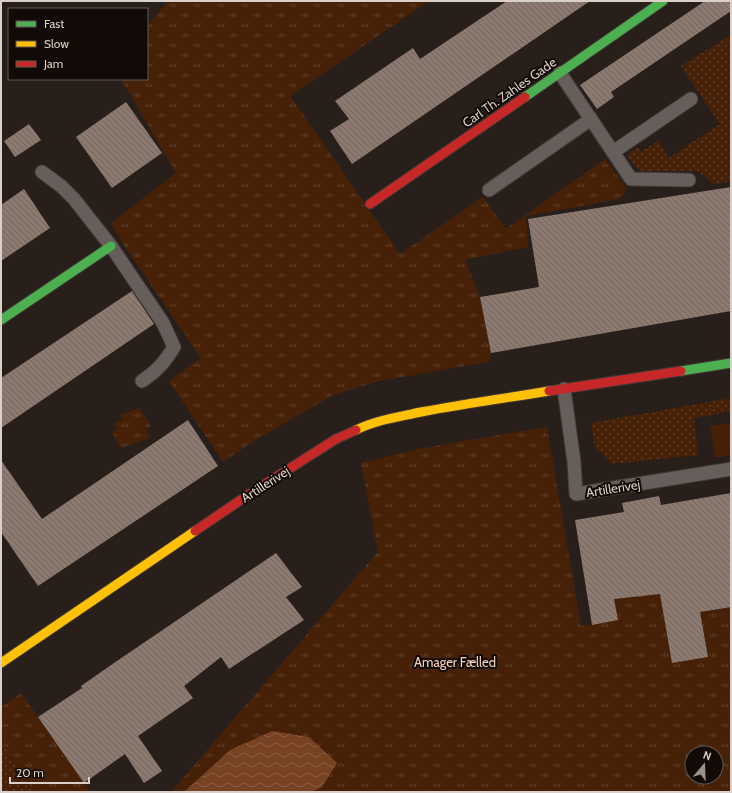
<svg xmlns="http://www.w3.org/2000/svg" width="732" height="793" font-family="Cabin,sans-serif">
	<defs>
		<pattern id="grass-dots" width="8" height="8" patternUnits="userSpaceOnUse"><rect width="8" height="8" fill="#462108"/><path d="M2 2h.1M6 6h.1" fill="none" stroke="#60402b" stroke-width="1.8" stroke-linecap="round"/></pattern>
		<pattern id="park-tufts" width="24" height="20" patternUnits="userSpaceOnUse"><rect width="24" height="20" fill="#462108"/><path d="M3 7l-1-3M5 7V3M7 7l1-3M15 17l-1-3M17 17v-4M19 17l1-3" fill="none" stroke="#60402b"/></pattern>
		<pattern id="water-waves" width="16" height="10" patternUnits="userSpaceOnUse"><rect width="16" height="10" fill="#774221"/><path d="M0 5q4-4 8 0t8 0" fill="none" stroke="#8a5c40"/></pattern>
		<pattern id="building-back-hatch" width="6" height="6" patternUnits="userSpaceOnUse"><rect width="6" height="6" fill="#8c7a71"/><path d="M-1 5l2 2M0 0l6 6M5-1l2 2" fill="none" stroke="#72655e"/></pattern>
	</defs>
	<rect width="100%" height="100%" fill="#291f1a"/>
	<!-- grass -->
	<g fill="url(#grass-dots)">
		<polygon points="731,35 731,181 714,184 699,172 695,171 643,171 638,170 627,155 638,147 641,152 658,141 669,158 720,124 681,66"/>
		<polygon points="731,398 731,411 694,418 698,455 612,464 595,447 591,423"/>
		<polygon points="1,740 34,792 1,792"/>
	</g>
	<!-- park -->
	<g fill="url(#park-tufts)" fill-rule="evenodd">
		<polygon points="168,1 429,1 290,96 400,254 483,197 506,229 605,159 627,189 620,199 526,216 528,247 465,260 480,297 491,353 489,362 379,381 333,395 252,442 223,462 169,381 201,358 125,247 111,223 176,173 121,79 147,79 147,27"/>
		<polygon points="140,408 151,427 146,429 150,438 121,448 112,432 118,430 114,423 122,420 120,415"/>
		<path d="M547,427L581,626L618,620L606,552L660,594L672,662L708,657L700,612L731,607V719H729L731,727V792H171L378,552L361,463L418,449ZM692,753H716V777H692Z"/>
		<polygon points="21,693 85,784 91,792 34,792 1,740 1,707"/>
	</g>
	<!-- pitch -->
	<polygon fill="#462108" points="731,423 731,455 715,458 710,426"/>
	<!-- water -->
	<polygon fill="url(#water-waves)" points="272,731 309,737 337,763 322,787 311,792 184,792 230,750"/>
	<!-- building -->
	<g fill="url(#building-back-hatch)">
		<polygon points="507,1 590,1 352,164 330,131 349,119 335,101 413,48 420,59"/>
		<polygon points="705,1 731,1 731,11 611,92 614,97 597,109 580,85"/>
		<polygon points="126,102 162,153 112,188 76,137"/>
		<polygon points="29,124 41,140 15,157 4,141"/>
		<polygon points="731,187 731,311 491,353 480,297 539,287 528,219"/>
		<polygon points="24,189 50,228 1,261 1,205"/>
		<polygon points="132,291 154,324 1,428 1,378"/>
		<polygon points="188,420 218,466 38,586 1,532 1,460 42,519"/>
		<polygon points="731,493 731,607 700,612 708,657 672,663 660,594 614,599 618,620 592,625 575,520 624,512 622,503 659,496 661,505"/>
		<polygon points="276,553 302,587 286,597 304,620 229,669 221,657 184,686 193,698 138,736 162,771 144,783 125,754 84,783 38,717 82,688 81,686 114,663"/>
	</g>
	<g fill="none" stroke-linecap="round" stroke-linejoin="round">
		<!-- lane casing -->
		<g stroke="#413935" stroke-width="15">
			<g id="lane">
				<polyline points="560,73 631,179 689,180"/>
				<polyline points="613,152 691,99"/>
				<path d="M42,172L61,186L74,199L111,246L163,323L174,347C164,363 158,370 142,381"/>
				<polyline points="489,190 591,119"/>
				<polyline points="564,389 574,462 576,494 731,469"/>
			</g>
		</g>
		<!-- fast casing -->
		<g stroke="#413935" stroke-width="11">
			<g id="fast">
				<polyline points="525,97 663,1"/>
				<polyline points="1,320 111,246"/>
				<polyline points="681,371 731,363"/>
			</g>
		</g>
		<!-- slow casing -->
		<g stroke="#413935" stroke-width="11">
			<g id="slow">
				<path d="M356,430C376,420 399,417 421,412C464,404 506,398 549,391"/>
				<polyline points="1,663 195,531"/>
			</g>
		</g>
		<!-- jam casing -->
		<g stroke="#413935" stroke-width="11">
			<g id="jam">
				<polyline points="370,204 525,97"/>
				<polyline points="549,391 681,371"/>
				<polyline points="195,531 248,495 336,439 356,430"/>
			</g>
		</g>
		<!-- lane -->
		<use href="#lane" stroke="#665e5a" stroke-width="13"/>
		<!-- fast -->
		<use href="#fast" stroke="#4caf50" stroke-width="9"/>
		<!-- slow -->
		<use href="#slow" stroke="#ffc107" stroke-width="9"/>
		<!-- jam -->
		<use href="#jam" stroke="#c62828" stroke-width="9"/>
	</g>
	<g text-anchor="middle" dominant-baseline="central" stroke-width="4" stroke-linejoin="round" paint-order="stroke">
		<!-- street labels -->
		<g font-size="13" fill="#dbcfc9" stroke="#110a06">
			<text transform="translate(509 92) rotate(-35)">Carl Th. Zahles Gade</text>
			<text transform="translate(265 484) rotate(-33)">Artillerivej</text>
			<text transform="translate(613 488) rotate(-9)">Artillerivej</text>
		</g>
		<!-- park labels -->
		<g font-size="13" fill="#f7d3bf" stroke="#110a06">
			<text x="455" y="662">Amager Fælled</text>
		</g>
	</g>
	<!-- border -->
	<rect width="732" height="793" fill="none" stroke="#dbcfc9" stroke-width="4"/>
	<!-- legend -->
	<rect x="8" y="8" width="140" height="72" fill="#110a06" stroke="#625954"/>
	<rect x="16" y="21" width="20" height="6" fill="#4caf50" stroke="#625954"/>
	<text x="44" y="28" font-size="12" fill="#dbcfc9">Fast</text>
	<rect x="16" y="41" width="20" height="6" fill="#ffc107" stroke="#625954"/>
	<text x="44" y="48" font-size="12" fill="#dbcfc9">Slow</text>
	<rect x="16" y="61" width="20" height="6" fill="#c62828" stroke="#625954"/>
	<text x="44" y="68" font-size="12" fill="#dbcfc9">Jam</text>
	<!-- north arrow -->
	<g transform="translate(704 765) rotate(19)"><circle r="19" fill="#110a06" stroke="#625954"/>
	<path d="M0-3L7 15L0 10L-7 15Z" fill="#9d918c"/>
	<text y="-6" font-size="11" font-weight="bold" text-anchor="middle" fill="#dbcfc9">N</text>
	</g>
	<!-- scale -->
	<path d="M10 777v6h79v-6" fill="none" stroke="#dbcfc9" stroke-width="2"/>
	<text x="16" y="777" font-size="12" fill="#dbcfc9" stroke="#110a06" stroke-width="3" paint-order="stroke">20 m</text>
</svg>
